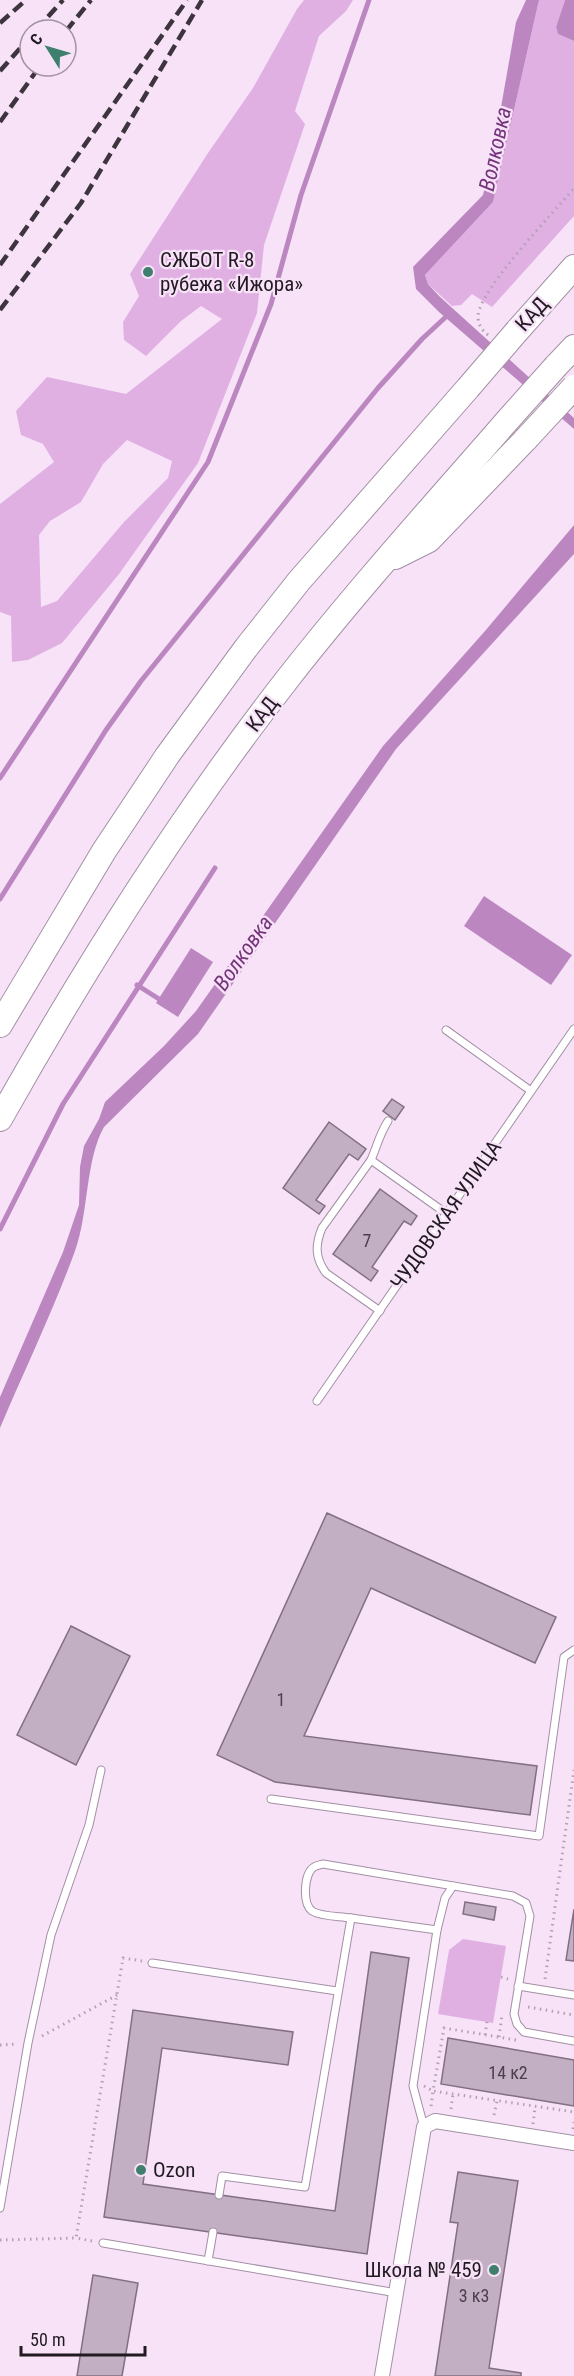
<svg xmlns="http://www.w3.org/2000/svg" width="574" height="2376" font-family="'Roboto Condensed',sans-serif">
	<rect width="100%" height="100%" fill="#f7e2f8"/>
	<!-- green -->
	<g fill="#e0b0e3" fill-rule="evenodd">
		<path d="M304,0H353L346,11L319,36L295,111L305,124L264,245L257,313L198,463L119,574L62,643L28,660L12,662L11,616L0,612V504L54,462L43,444L21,435L16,411L47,377L126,394L222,319L201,306L181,321L146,356L124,340L123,322L139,296L130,274L208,153L253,88L297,9ZM127,440L172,461L168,478L124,522L57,601L41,607L39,535L50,521L81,502L103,464Z"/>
		<polygon points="539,0 565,0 556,27 558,34 574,41 574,216 492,307 472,294 461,305 452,306 428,284 425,275 493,202"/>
		<polygon points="463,1939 506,1946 493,2023 438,2014 449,1950"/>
	</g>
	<!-- water -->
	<g fill="#bc87c1">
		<polygon points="526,0 539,0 493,202 425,275 428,284 439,296 574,418 574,429 439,312 416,289 413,267 483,195 497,130 516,22"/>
		<polygon points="565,0 574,0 574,41 558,34 556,27"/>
		<path d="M574,525V554L396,749L198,1034L104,1127C85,1161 89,1212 75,1251C53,1311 25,1369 0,1428V1397L63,1252L79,1205L80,1167L84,1146L99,1119L105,1102L164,1046L196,1011L383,746L485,631Z"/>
		<polygon points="484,896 572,955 551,985 464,926"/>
		<polygon points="191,948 213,962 178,1017 156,1003"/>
	</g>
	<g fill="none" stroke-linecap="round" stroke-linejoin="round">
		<!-- stream -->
		<g stroke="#bc87c1" stroke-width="5">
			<polyline points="0,778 208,462 271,304 301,195 369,0"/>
			<polyline points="0,899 106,730 141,681 378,388 422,339 449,314"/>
			<polyline points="137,985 159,999"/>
			<polyline points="0,1229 63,1104 215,868"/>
		</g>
	</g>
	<!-- building -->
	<g fill="#c3afc4" stroke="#826f83" stroke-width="1.5">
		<polygon points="392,1099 404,1107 395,1120 383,1111"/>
		<polygon points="329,1122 366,1149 358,1160 349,1154 316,1200 325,1206 319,1214 283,1188"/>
		<polygon points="380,1189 417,1216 411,1225 404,1221 372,1267 378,1271 371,1281 333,1254"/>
		<polygon points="327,1513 556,1617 535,1663 371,1588 304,1736 537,1766 530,1815 275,1782 217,1755"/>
		<polygon points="71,1626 130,1656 76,1765 17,1735"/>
		<polygon points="465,1902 496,1907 494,1920 463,1914"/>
		<polygon points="574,1909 574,1961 566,1960"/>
		<polygon points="371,1952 409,1958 367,2254 104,2217 133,2010 293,2032 288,2065 162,2048 143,2184 335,2211"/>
		<polygon points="448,2038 574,2060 574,2106 441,2084"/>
		<polygon points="458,2172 518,2181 489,2368 521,2373 521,2376 435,2376 458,2223 450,2222"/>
		<polygon points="93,2275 138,2283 122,2376 77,2376"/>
	</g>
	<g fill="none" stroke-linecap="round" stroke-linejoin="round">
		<!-- lane casing -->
		<g stroke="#a390a4" stroke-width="9">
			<g id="lane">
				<polyline points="446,1030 531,1091"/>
				<path d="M371,1160C377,1146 380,1133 388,1121"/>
				<path d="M380,1311L326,1273C315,1258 315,1245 322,1228L371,1160L447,1214"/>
				<polyline points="317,1401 574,1029"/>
				<polyline points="271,1799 539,1836 564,1657 574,1650"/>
				<path d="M351,1918C339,1916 322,1917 312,1911C302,1903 304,1873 314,1867C317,1865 320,1865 323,1864L513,1896L526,1903L530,1916L514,2014L517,2024L524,2032L574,2041"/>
				<polyline points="437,1930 445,1898 453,1886"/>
				<polyline points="152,1963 337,1991"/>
				<polyline points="518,1986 574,1995"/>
				<polyline points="219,2195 222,2176 305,2187 351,1918 437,1930 413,2086 424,2127"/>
				<polyline points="0,2208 28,2043 51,1935 89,1825 101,1770"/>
				<polyline points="103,2243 397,2293"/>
				<polyline points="208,2261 213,2232"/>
			</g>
		</g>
		<!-- street casing -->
		<g stroke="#a390a4" stroke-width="16">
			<polyline id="street" points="382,2376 424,2127 435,2121 574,2143"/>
		</g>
		<!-- highway casing -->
		<g stroke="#a390a4" stroke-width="26">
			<g id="highway">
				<polyline points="517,331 574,267"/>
				<polyline points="556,366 574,347"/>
				<polyline points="395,557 429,540 526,439"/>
				<polyline points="0,1025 104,851 167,756 246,648 299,581 468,388"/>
				<path d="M0,1119C86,966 181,815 289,677C358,589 433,506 506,422"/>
			</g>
		</g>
		<!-- path -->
		<g stroke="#b1a1b2" stroke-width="3" stroke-dasharray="1.5 4.5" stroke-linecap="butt">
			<path d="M488,335C482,330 478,325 478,316C479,290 555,211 574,188"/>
			<polyline points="501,1977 508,1979"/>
			<polyline points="545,1979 574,1770"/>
			<polyline points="528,2007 574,2015"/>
			<polyline points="485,2035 487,2022"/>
			<polyline points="42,2036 117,1995"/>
			<polyline points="499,2037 502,2015"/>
			<polyline points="516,2040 444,2028 433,2091 574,2112"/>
			<polyline points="0,2045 17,2044"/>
			<polyline points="424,2086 433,2091 431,2107"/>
			<polyline points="451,2109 453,2094"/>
			<polyline points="494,2115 497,2101"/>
			<polyline points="533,2124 535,2107"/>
			<polyline points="573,2129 574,2122"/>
			<polyline points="0,2240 76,2238"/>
			<polyline points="92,2241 76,2238 123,1958 142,1961"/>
		</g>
		<!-- lane -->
		<use href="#lane" stroke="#fff" stroke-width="7"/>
		<!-- street -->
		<use href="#street" stroke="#fff" stroke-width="14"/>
		<!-- highway -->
		<use href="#highway" stroke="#fff" stroke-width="24"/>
		<!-- rail -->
		<g stroke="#3d343d" stroke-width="4.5" stroke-dasharray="12 6" stroke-linecap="butt">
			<polyline points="0,23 26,0"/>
			<polyline points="36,30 63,0"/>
			<polyline points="66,31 91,0"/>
			<polyline points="0,71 30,37"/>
			<polyline points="0,122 40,66"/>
			<polyline points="0,265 187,0"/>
			<polyline points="0,310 81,203 202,0"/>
		</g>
		<!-- highway-bridge casing -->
		<g stroke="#a390a4" stroke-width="26" stroke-linecap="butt">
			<g id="highway-bridge">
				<polyline points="468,388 517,331"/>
				<polyline points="506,422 556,366"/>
				<polyline points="526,439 574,387"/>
			</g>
		</g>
		<!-- highway-bridge -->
		<use href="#highway-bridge" stroke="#fff" stroke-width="24"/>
	</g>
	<!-- markers -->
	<g fill="#3f7f6e" stroke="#f7e2f8" stroke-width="2">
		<circle cx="148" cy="272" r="6"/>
		<circle cx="141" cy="2170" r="6"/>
		<circle cx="494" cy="2270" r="6"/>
	</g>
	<g text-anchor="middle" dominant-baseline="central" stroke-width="4.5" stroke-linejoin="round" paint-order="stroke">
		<!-- number labels -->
		<g font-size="18" fill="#4a3f4a">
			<text x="367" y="1240">7</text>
			<text x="281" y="1699">1</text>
			<text x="508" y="2072">14 к2</text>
			<text x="474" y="2295">3 к3</text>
		</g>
		<!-- poi labels -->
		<g font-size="21" fill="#211a21" stroke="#f7e2f8" text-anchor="start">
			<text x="160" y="260">СЖБОТ R-8<tspan x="160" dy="24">рубежа «Ижора»</tspan></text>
			<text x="153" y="2170">Ozon</text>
			<text x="482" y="2270" text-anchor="end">Школа № 459</text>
		</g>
		<!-- street labels -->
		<g font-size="21" fill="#211a21" stroke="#f7e2f8">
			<text transform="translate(532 314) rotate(-48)">КАД</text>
			<text transform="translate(262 714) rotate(-53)">КАД</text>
			<text transform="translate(446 1215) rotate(-55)">ЧУДОВСКАЯ УЛИЦА</text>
		</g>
		<!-- water labels -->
		<g font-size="22" font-style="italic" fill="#75347b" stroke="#f7e2f8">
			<text transform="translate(495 149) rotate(-78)">Волковка</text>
			<text transform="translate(243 953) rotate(-55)">Волковка</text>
		</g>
	</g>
	<!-- north arrow -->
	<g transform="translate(48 48) rotate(307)"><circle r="28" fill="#f7e2f8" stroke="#a192a2" stroke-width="1.5"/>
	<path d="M0-4.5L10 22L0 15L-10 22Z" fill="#3f7f6e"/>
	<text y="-9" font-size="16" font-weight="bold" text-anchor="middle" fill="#211a21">С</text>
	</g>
	<!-- scale -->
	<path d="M21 2346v9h124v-9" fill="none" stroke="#211a21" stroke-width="3"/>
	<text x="30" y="2346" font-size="18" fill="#211a21" stroke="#f7e2f8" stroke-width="4.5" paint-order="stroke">50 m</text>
</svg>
